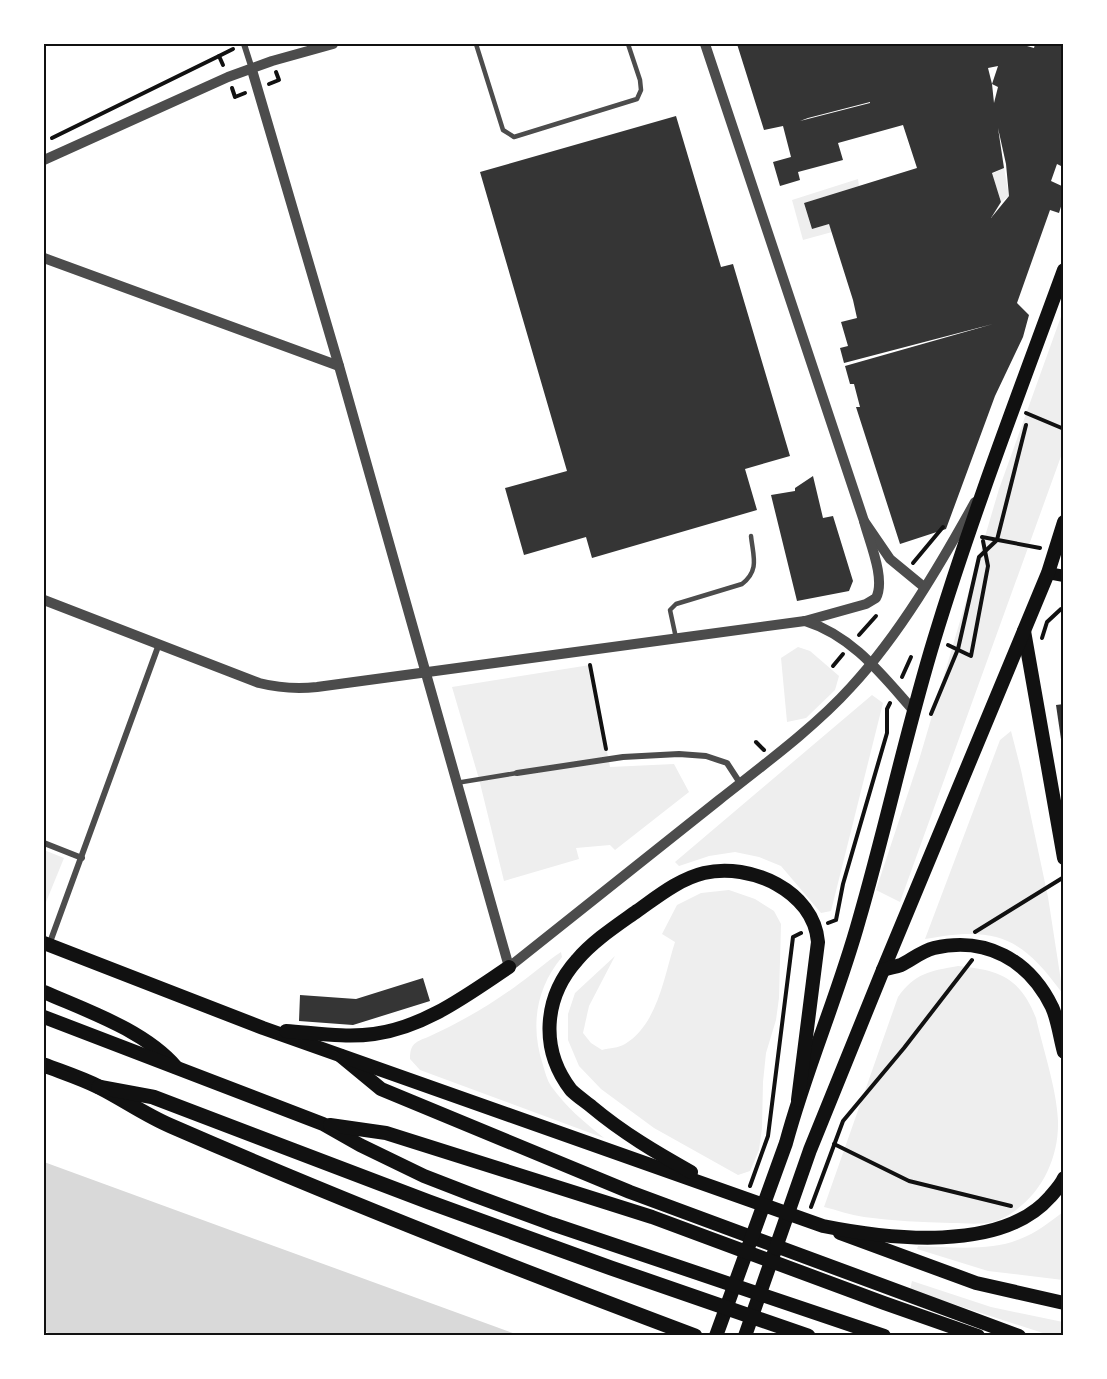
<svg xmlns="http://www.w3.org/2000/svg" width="1107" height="1379" font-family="'Times New Roman',serif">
	<rect width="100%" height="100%" fill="#fff"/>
	<!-- green -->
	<g fill="#eee">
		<polygon points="1004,168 1009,196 1001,202 992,174"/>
		<polygon points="858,179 859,186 804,203 812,229 829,224 832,232 803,240 792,200"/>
		<polygon points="1063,311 1064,448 900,902 876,890 919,760 999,489"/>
		<polygon points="798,647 810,651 839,676 835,690 806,718 787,722 781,658"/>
		<polygon points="590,665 610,767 674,764 689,792 615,850 610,845 576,848 579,859 504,881 479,779 452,687"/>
		<polygon points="872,695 883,703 831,911 821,913 781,866 759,857 735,852 709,856 679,866 675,862"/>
		<path d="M1011,731L1021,770L1048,897L1063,994C1021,936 996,926 925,939L1000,740Z"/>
		<polygon points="44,850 64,858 44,907"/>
		<path d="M729,890L755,899L774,911L781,924L779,998L776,1020L766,1053L763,1082L762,1128L759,1150L750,1171L738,1175L654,1128L601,1089L579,1066L568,1040V1014L575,993L615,956L589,1006L583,1033L591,1043L602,1050C609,1048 619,1048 625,1044C658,1024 664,976 675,942L662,934L677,905L701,893Z"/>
		<path d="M561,952L562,957C536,988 530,1026 543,1065C545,1072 547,1080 551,1086C566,1107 584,1122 604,1138L420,1070L410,1059C410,1044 415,1042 428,1037C461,1022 492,1004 520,983C534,973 547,961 561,952Z"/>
		<path d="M958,966C999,970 1020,977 1036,1018C1043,1049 1057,1090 1058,1121C1059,1162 1038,1201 1001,1219C987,1226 966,1223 951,1223C922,1222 893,1221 864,1217C850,1215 837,1210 824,1207L898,997C915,973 930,971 958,966Z"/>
		<path d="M1063,1212V1280L988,1271L917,1249L918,1246C950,1247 990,1252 1020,1239C1036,1233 1050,1222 1063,1212Z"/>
		<polygon points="912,1281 991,1307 1063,1322 1063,1335 1049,1335 910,1290"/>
	</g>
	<!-- water -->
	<polygon fill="#d9d9d9" points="44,1162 518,1335 56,1336 44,1331"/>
	<!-- building -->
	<g fill="#353535" fill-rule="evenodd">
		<path d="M737,44H1020L1034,48L1035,44H1064V158L1061,166L1057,164L1051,181L1064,187V197L1059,213L1050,210L1017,303L1029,315L1023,337L995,396L946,529L900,544L856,407H860L854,384H850L845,366L993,324L844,363L840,348L848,346L841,322L857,318L853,300L829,224L812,229L804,203L917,168L903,125L838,143L843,160L798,172L800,180L780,186L773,162L791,157L783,126L764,130ZM998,66L992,84L988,68ZM992,84L998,87L994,103ZM870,102V103L800,121L808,118ZM998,128L1006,164L1009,196L991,218L1001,202L992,173L1004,168Z"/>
		<polygon points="676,116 721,267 733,264 790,456 745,469 757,510 592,558 586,537 524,555 505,488 567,471 480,172"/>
		<polygon points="813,476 823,518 833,516 853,581 849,591 797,601 771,495 795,491 795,488"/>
		<polygon points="1064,704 1064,746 1062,746 1056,705"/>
		<polygon points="423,978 430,1001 353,1025 299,1021 300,995 356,999"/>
	</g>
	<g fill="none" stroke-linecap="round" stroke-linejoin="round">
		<!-- path -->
		<g stroke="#111" stroke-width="4">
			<polyline points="223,65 219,56 233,49"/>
			<polyline points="269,84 279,80 276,72"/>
			<polyline points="232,88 235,97 245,93"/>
			<polyline points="52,138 219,56"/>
			<polyline points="1026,413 1064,429"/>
			<polyline points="982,537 1040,548"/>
			<polyline points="913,563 943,527"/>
			<polyline points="859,635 876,616"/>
			<polyline points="1042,638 1047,622 1061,609 1064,609"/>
			<polyline points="948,645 971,656 988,566 983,541"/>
			<polyline points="590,665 606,749"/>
			<polyline points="833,666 843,654"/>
			<polyline points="902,677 911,657"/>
			<polyline points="931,714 958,649 979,557 997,540 1026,425"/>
			<polyline points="756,742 764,750"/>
			<polyline points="828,923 836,920 843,884 887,733 887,709 890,703"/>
			<polyline points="975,932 1064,877"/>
			<polyline points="834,1144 909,1181 1011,1206"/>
			<polyline points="750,1186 768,1136 793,937 801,933"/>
			<polyline points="811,1207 843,1121 904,1048 972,960"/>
		</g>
		<!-- service -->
		<g stroke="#4c4c4c" stroke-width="4.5">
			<polyline points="476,44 503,130 514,137 637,99 641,90 640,80 628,44"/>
			<path d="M676,638L670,610L676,604L742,584C760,570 753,556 751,536"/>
			<polyline points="456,783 517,773"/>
		</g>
		<!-- minor -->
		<g stroke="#4c4c4c" stroke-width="6">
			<polyline points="244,44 252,69"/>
			<polyline points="517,773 623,757 679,754 706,756 727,763 740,783"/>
			<polyline points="44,843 82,858"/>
			<polyline points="49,945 159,644"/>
		</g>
		<!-- tertiary -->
		<g stroke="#4c4c4c" stroke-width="10">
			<polyline points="705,44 864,521 890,559 924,587"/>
			<path d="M252,70L339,366L509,967C579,911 649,855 719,800C762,766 815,727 851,687C900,634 940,565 975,502"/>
			<polyline points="44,160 228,77 272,61 333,44"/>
			<polyline points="44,258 339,366"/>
			<path d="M44,600L259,683C279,688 297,689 317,687L805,621L866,604L876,598C886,579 869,541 864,521"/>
			<path d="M805,621C853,636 882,675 914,711"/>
		</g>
		<!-- secondary -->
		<polyline stroke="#111" stroke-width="12" points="1048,573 1064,576"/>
		<!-- primary -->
		<g stroke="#111" stroke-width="14">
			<polyline points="1024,631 1064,858"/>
			<polyline points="341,1056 381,1089 630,1192 1019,1336"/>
			<polyline points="840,1233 976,1283 1064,1303"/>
			<path d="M716,1336L786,1143C806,1068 838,996 859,920C886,827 906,732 934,640C972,515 1019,393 1064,270"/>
			<polyline points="745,1336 810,1150 883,970 1048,573 1064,522"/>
		</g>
		<!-- trunk -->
		<g stroke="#111" stroke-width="14">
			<path d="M44,943L263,1028L823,1226C888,1239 1001,1253 1050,1197C1055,1191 1061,1185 1064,1178"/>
			<path d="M883,970C889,968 895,967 901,965C911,960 922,951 934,948C986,936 1029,960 1052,1007C1058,1020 1060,1038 1064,1052"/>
			<path d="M44,992C87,1011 144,1030 176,1067"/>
			<polyline points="44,1017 323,1124 360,1145 424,1176 473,1195 552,1224 884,1336"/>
			<path d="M286,1031C315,1033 346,1038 374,1034C425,1027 467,995 509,967"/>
			<polyline points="330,1125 386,1133 652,1217 884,1303 978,1336"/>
			<path d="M691,1172C657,1153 623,1133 592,1107C586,1102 577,1096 571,1090C540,1050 543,998 577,960C593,941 616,926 637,911C657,897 679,879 704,873C750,862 814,891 818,942L798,1100"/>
		</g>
		<!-- motorway -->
		<g stroke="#111" stroke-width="15">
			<path d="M44,1065C62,1072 81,1078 99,1087C123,1099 145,1115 171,1126C343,1201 519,1270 695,1336"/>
			<polyline points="99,1087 153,1097 429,1202 611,1268 808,1336"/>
		</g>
	</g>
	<!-- border -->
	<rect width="1107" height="1379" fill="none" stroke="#ffffff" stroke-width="90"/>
	<rect x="45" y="45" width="1017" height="1289" fill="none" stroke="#111" stroke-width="2"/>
</svg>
